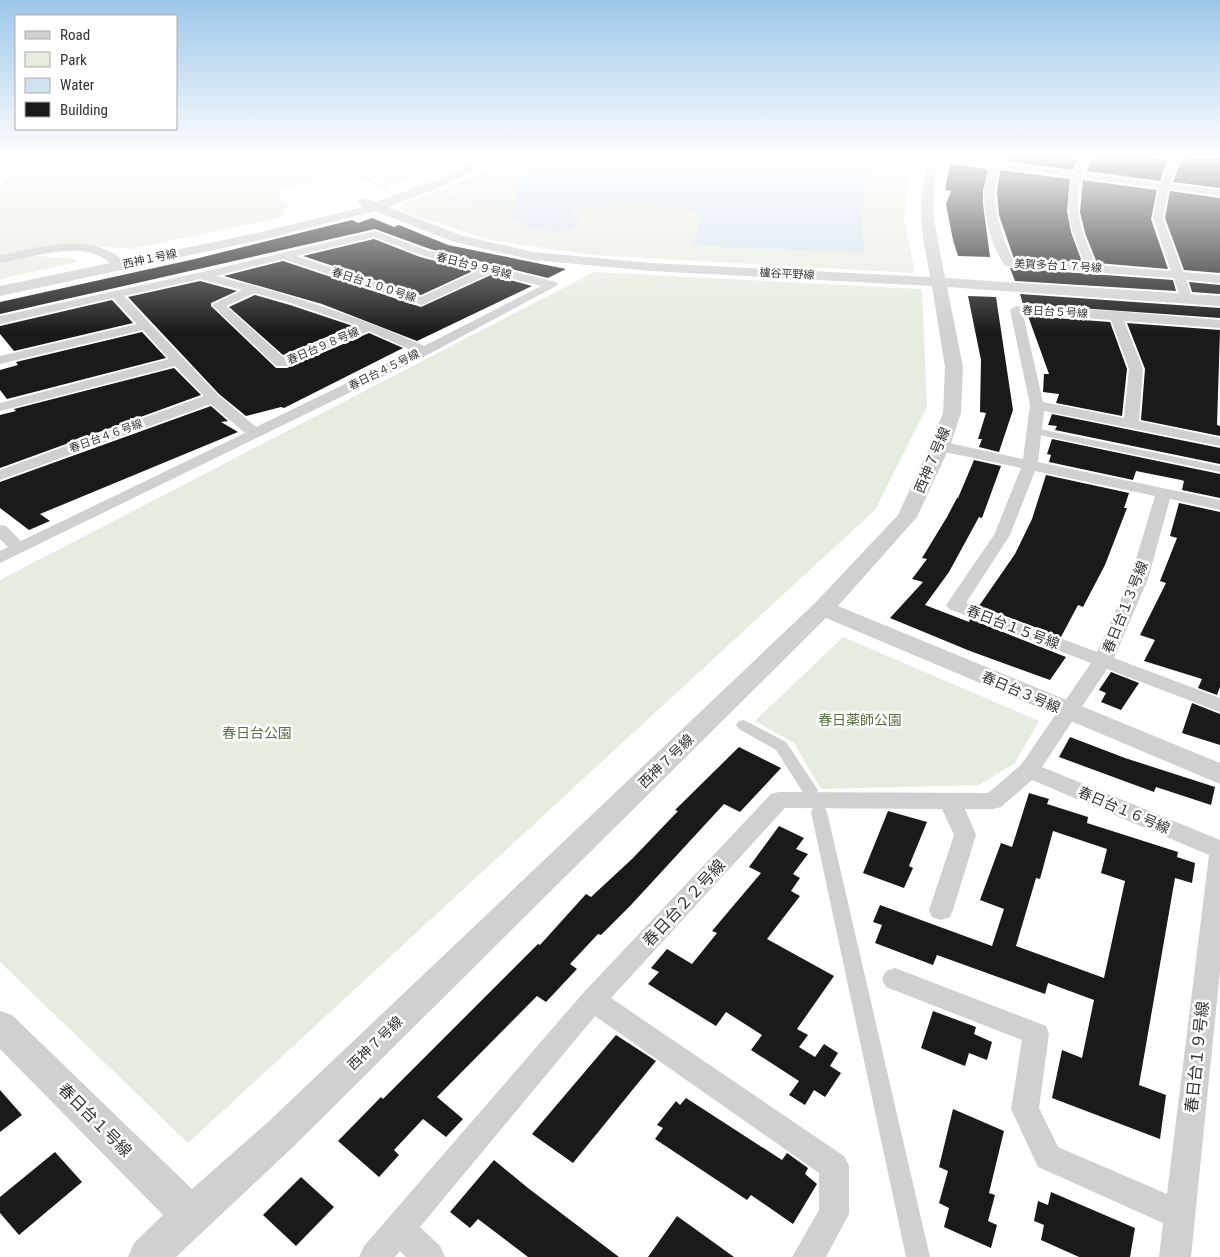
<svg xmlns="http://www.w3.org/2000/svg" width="1220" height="1257" font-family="'Roboto Condensed','Noto Sans JP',sans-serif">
	<rect width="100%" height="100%" fill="#fff"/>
	<!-- green -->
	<g fill="#e6ecdf">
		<polygon points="54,156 154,156 159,159 169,156 319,156 312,175 314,183 279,188 280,199 290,204 282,212 283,217 131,249 78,244 0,255 0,183 6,180 3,167"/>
		<polygon points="354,156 464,156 438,170 392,184 362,173 359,167 341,160"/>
		<polygon points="516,156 925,156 908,182 904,219 915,273 592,255 490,240 403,212 402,204 482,173"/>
		<polygon points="35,256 70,258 78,262 0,279 0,262"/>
		<polygon points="594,272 922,289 927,407 875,510 188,1143 0,962 0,580"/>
		<polygon points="843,637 1039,721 1015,763 979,785 821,789 794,743 755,721"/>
	</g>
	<!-- water -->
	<path fill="#cfe2ee" d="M552,156H875C858,195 861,211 864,253L692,245L702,214C660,200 614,204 571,210L579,221C562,243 533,227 512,220L518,181Z"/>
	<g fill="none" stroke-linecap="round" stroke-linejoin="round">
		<!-- stream -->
		<g fill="#cfe2ee" fill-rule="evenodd">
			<polygon points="332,156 336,156 334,158 362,176 389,187 386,188 360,178 331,159"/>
			<polygon points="433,196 522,204 524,205 522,206 432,198 432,196"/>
		</g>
	</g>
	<!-- building -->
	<g fill="#1a1a1a" fill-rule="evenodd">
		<polygon points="1008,156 1080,156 1073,170 1005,161"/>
		<polygon points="1094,156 1149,156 1167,158 1160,181 1086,171"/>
		<polygon points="1185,156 1220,158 1220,188 1173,182 1181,160 1184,160"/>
		<polygon points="950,164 988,169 983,191 983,204 990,257 958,256 953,240 946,204 951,191 945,190"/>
		<polygon points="1000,170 1070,179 1067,211 1071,232 1082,262 1014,259 999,215 997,192"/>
		<polygon points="1083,180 1157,190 1151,219 1168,269 1097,263 1085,233 1080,212"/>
		<polygon points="1170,191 1220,198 1220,273 1184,270 1165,218"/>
		<polygon points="372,218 394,227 399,225 448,245 566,269 548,278 430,249 375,229 0,314 0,302 195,259 352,220 358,223"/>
		<polygon points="374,239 420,257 473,271 421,295 303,256"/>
		<polygon points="283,261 421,307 491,275 532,286 417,341 322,304 224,276"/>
		<polygon points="1010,268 1173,280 1176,291 1015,281"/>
		<polygon points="200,281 237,291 211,303 211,306 276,368 287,368 369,333 403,348 284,408 281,407 246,416 219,394 128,297"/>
		<polygon points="1189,282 1220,285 1220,294 1192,292"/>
		<polygon points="1020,294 1220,308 1220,318 1023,304"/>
		<polygon points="255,295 290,305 353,326 283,355 229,307"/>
		<polygon points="968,296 996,297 1013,410 999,452 979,447 982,439 978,439 986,413 980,412 981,360"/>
		<polygon points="112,300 133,323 14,351 0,334 0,326"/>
		<polygon points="1028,316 1110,322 1127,369 1122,416 1056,403 1059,394 1043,392 1044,374 1049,374"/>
		<polygon points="1127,323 1220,330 1217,425 1220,426 1220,436 1141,420 1145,369"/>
		<polygon points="142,332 166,358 7,399 0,390 0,370 18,365 16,362"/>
		<polygon points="174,368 201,395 0,468 0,415 16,411 14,409"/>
		<polygon points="211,406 228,421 221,422 238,432 40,514 50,521 29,530 0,508 0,482"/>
		<polygon points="1052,414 1220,448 1220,464 1055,430 1057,426 1048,425"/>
		<polygon points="1052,439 1220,474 1220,498 1182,490 1184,481 1181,480 1136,471 1133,480 1049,462 1051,455 1047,454"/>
		<polygon points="974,460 1001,466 982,518 979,517 949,572 925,605 969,622 970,619 1066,657 1050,680 970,651 890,618 923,582 912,579 927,559 922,558 947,517 957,498 958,498"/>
		<polygon points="1046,475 1129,493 1124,508 1127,508 1105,565 1083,607 1078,605 1061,637 979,606 1015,554 1032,519"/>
		<polygon points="1179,503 1220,512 1220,687 1217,695 1198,688 1202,679 1144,661 1155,640 1140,635 1166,583 1160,581 1177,538 1170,536"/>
		<polygon points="1111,672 1139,683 1121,710 1101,702 1106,693 1099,690"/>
		<polygon points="1192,703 1220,714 1220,745 1182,733"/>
		<polygon points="1070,737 1125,758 1215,787 1211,805 1156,787 1154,792 1059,757"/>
		<polygon points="739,747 781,768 740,812 724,804 631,905 601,935 598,934 570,964 577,969 546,1002 537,996 437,1097 463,1119 446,1137 423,1119 394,1150 399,1155 379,1177 338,1141 381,1097 383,1099 538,944 540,945 586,894 591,897 632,859 678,811 675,810"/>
		<path d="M1029,793L1049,799L1047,804L1088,817L1087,823L1178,852L1177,857L1195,863L1192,883L1175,878L1139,1085L1166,1095L1160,1139L1052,1098L1062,1050L1082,1058L1094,1000L1048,983L1045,994L937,955L933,965L875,943L882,925L873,922L880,905L992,946L1004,909L980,900L1001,843L1012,847ZM1053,831L1107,849L1101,873L1125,881L1104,978L1016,946L1036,878L1040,879Z"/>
		<polygon points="888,811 927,822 909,866 913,868 904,888 863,873"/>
		<polygon points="779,826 804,838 796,849 808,854 793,874 800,878 791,891 800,896 767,939 834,976 797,1029 808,1035 799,1047 815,1057 824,1044 838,1053 830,1066 841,1073 825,1097 814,1090 805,1105 789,1095 799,1081 751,1050 762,1035 726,1012 716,1026 648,984 659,972 651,968 667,949 692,964 717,933 712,931 761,873 749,867"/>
		<polygon points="933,1011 976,1027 974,1034 992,1042 987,1060 969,1053 965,1066 921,1048"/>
		<polygon points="616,1035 656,1061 573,1163 532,1134"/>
		<polygon points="0,1090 22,1115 0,1132"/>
		<polygon points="686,1098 782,1160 787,1153 808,1168 805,1174 817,1184 793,1224 751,1195 747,1200 655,1139 663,1128 657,1125 676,1101 680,1105"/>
		<polygon points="953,1109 1004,1131 989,1193 995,1195 988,1221 997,1225 991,1248 944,1227 949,1208 939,1203 948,1171 939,1167"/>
		<polygon points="55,1152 82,1182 19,1235 0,1213 0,1197"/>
		<polygon points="494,1160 528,1188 619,1257 528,1257 478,1219 470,1228 450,1212"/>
		<polygon points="301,1177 334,1207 296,1246 263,1215"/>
		<polygon points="1051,1192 1135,1228 1130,1257 1079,1257 1041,1240 1044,1225 1034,1221 1038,1201 1048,1205"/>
		<polygon points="677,1216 709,1239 734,1257 648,1257"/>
	</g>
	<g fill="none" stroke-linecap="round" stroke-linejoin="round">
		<!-- pedestrian -->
		<g fill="#d0d0d0" fill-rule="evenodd">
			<polygon points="1034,428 1220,466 1220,472 1030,433 1030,429"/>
			<polygon points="744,720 786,742 818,790 816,794 804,794 776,750 739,729 736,725 739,721"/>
			<polygon points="819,806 825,808 827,812 930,1257 906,1257 811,812 813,808"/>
		</g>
		<!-- minor -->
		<g fill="#d0d0d0" fill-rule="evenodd">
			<path d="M932,156L993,161L996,156H1006L1002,163L1074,172L1082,156H1092L1083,173L1161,183L1170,156H1180L1170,184L1220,190V196L1169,189L1163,218L1183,272L1220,275V283L1186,280L1192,297L1186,301L1180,297L1174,278L1005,266C988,239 977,197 990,167L936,160L933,159ZM999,168L1072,177C1062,208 1073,235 1085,264L1013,261C1000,231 989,200 999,168ZM1082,178L1159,188L1153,218L1171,271L1096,265C1084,237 1071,209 1082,178Z"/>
			<path d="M375,231L429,251L556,282L558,285L429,354L0,563V551L8,547L0,539V525L6,526L21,541L245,433L211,404L0,480V470L204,396L175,366L0,411V403L169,359L143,330L0,364V356L137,324L113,298L0,324V316L202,272ZM374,237L421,255L479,270L421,297L296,256ZM283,259L422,305L491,273L541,286L424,346C356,315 287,294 216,276ZM200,279L242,290L212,305L276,366H286L369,331L413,351L256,427L218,395L124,296ZM255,293L291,303L358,326L283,357L226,306Z"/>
			<path d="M1016,306L1115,311L1220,320V328L1124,321L1143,369L1139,421L1220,438V446L1044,411L1038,462L1220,500V510L1170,499L1148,579L1114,658L1220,698V712L1107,669L1042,767L1220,840V971L1191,1257H1159L1163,1223L1038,1167L1011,1109L1022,1040L886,987L882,979L886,971L895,968L1046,1026L1049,1034L1039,1108L1058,1147L1167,1194L1209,855L1032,780L1001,807L993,809H965L976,835L953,910L950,917L941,920L932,917L929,910L954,835L942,809L785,808L611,998L844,1156L849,1166V1214L826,1257H792L819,1210V1173L595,1016L420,1227L440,1246L445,1257H406L400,1251L395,1257H359L364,1246L584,992L771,794L779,792L988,793L1021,765L1091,663L949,609L946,605L994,535L1021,468L940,451L932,446L940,441L1023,459L1030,405L1010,310ZM1023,314L1111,320L1129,369L1124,418L1043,402ZM1035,471L1155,496L1130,579L1097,652L966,603L1010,535Z"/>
		</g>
		<!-- tertiary -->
		<path fill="#d0d0d0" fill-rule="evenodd" d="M487,156H502L446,185L388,207L460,235L533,252L651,263L930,277C922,231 914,201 931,156H943L935,178L933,214L945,278L1220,296V306L947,287L963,367L961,413L950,446L917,517L838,606L1220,763V784L826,618L294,1146L176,1257H128L134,1243L163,1215L0,1049V1011L12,1015L192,1189L268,1122L815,603L898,515L930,446L943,413L945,367L932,286L651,271L533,260L451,241L375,211L261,240L0,296V286L110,263C83,238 32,258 0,263V255C42,248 88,230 124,261L261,232L363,207L357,202L358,199L363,198L376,202L438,179Z"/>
	</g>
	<!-- sky -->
	<linearGradient id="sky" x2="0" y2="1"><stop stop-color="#9ec6ea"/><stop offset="0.47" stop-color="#fff"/><stop offset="1" stop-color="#fff" stop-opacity="0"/></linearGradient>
	<rect width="1220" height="332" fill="url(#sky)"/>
	<g text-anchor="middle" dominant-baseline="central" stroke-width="5" stroke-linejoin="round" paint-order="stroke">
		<!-- far-street labels -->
		<g font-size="11" fill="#333" stroke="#fff">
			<text transform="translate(150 259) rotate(-12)">西神１号線</text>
			<text transform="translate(474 266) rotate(14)">春日台９９号線</text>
			<text transform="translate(1058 266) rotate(3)">美賀多台１７号線</text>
			<text transform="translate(787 274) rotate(3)">櫨谷平野線</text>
			<text transform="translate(374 285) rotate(18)">春日台１００号線</text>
			<text transform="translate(1055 312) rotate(3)">春日台５号線</text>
			<text transform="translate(323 346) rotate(-23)">春日台９８号線</text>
			<text transform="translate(384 370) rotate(-26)">春日台４５号線</text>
			<text transform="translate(106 436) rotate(-20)">春日台４６号線</text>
		</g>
		<!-- street labels -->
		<g font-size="14" fill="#333" stroke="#fff">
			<text transform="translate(932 460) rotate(-67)">西神７号線</text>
			<text transform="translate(1125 607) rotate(-68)">春日台１３号線</text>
			<text transform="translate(1013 627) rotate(21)">春日台１５号線</text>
			<text transform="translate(1021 692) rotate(23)">春日台３号線</text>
			<text transform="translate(666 761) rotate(-44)">西神７号線</text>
			<text transform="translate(1124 810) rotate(23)">春日台１６号線</text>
			<text transform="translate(375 1043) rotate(-44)">西神７号線</text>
		</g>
		<!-- park labels -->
		<g font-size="14" fill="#56703f" stroke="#fff">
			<text x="860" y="720">春日薬師公園</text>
			<text x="257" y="733">春日台公園</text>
		</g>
		<!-- near-street labels -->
		<g font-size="16" fill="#333" stroke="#fff">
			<text transform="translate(684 903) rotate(-47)">春日台２２号線</text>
			<text transform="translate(1197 1057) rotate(-84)">春日台１９号線</text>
			<text transform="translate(95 1120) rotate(45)">春日台１号線</text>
		</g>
	</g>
	<!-- legend -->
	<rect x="15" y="15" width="162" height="115" fill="#ffffff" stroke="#adadad"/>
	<rect x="25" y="31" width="25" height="8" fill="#d0d0d0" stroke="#adadad"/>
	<text x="60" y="40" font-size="15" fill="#333333">Road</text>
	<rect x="25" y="52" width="25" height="15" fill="#e6ecdf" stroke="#adadad"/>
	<text x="60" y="65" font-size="15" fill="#333333">Park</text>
	<rect x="25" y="78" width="25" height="15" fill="#cfe2ee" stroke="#adadad"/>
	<text x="60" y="90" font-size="15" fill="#333333">Water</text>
	<rect x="25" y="102" width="25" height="15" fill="#1a1a1a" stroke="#adadad"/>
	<text x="60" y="115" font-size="15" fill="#333333">Building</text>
</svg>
